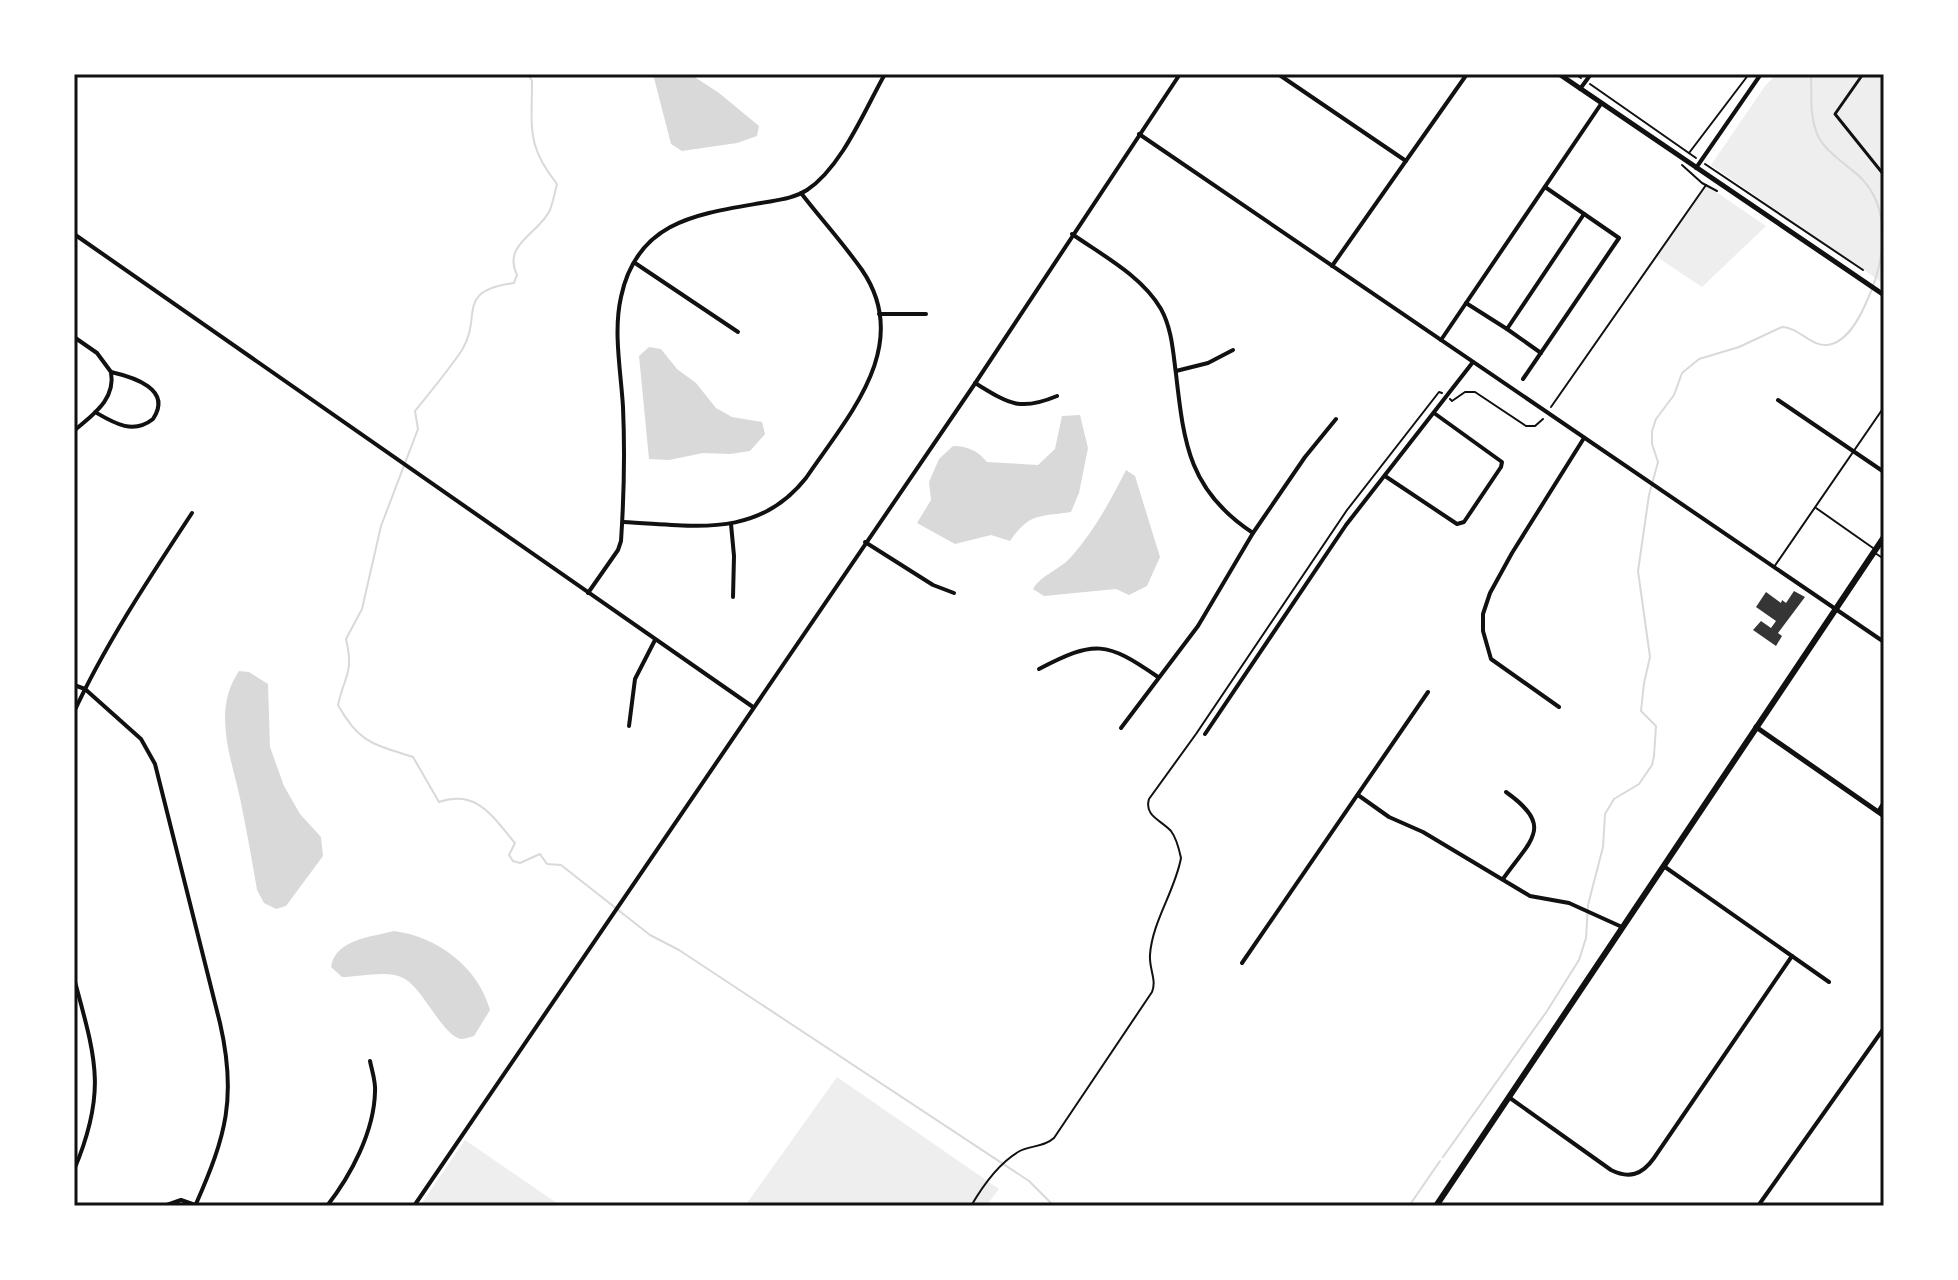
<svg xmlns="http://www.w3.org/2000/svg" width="1958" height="1280" font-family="'DejaVu Sans',sans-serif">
	<rect width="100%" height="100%" fill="#fff"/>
	<!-- green -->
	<g fill="#eee">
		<polygon points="1777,74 1884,74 1884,284 1711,165 1765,86"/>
		<polygon points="1706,185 1766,226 1702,287 1657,257"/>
		<polygon points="837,1077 999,1189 986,1206 745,1206"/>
		<polygon points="465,1140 561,1206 420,1206"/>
	</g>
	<!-- water -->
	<g fill="#d9d9d9">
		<polygon points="653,74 690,74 719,93 759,126 757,136 737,143 682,151 671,144"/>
		<polygon points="649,347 661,349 677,369 696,383 716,408 732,417 762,422 765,434 750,451 730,454 703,453 669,460 649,459 639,356"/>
		<path d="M1080,415L1088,448L1079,493L1071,512C1040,517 1030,512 1010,541L991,535L955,544L917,523L931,500L929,482L939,459L953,446C968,446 978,451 987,462L1038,465L1055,449L1062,416Z"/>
		<path d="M1126,470L1135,476L1160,557L1147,586L1129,595L1116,589L1044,596L1033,589C1041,575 1061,569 1072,556C1094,531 1111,500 1126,470Z"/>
		<path d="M239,671L249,672L268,684L270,747L284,786L300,814L321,837L323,856L286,906L276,909L264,903L257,890C252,859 246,828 240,798C231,757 212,710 239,671Z"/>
		<path d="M394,931C438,937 478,967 490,1010L474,1036C469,1037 465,1039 461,1039C443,1036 423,989 405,979C388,969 361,977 342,977L331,967C335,939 372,937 394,931Z"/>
	</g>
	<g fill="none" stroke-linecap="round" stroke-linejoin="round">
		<!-- stream -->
		<g stroke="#d9d9d9" stroke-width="2">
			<path d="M528,74L532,81C532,128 526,145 557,184C555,192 553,202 550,210C539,234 502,244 517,275L514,283C454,291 483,316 462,350C448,371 431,391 415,411L418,429L381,526L362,609L346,639C354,673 345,674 338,705C359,743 373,744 413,757L439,802C477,789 492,816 515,843L509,855L513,861L520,863L540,854L547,864L561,865L650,935L679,950L1029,1181L1054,1206"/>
			<path d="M1443,1157L1547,1011L1579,960L1586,938L1588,905L1603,847L1605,814L1614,799L1639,784L1652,765L1654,756L1656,726L1641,711L1644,683L1650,657L1638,571L1649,495L1658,462L1652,444V431L1656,419L1674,395L1682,373L1699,359L1739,347L1782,327C1800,327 1812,350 1832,344C1848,339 1860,317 1866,303C1884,265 1894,210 1860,177C1846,164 1825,152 1817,134C1809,113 1812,95 1811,74"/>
			<polyline points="1409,1206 1440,1161"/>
		</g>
	</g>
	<!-- building -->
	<polygon fill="#353535" points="1794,591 1805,597 1778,633 1782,636 1776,646 1753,630 1761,621 1771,628 1776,621 1756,607 1766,592 1781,603 1782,600 1786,603"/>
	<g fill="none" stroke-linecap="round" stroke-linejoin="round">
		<!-- path -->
		<g stroke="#111" stroke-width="2">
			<polyline points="1575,74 1581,78"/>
			<polyline points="1590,84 1696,158"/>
			<polyline points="1689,153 1749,74"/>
			<polyline points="1705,164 1863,270"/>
			<polyline points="1682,165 1702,183 1717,191"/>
			<polyline points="1450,399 1452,401 1465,392 1475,392 1526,426 1535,426 1543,419"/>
			<polyline points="1551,407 1706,185"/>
			<path d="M971,1206C982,1187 998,1164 1018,1152C1029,1145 1043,1148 1054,1138L1152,992C1157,980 1149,969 1150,955C1152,922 1175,891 1181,858C1179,849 1177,839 1171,831C1161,820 1144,816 1149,799L1196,734L1347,510L1439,392L1442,393"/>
		</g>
		<!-- service -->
		<g stroke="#111" stroke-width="2">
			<polyline points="1816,508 1873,548"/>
			<polyline points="1875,553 1884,559"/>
			<polyline points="1774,567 1884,407"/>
		</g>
		<!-- pedestrian -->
		<polyline stroke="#111" stroke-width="3" points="1863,74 1835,114 1884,175"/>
		<!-- minor -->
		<g stroke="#111" stroke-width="4">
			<polyline points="1278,74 1406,161"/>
			<polyline points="1580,89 1591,74"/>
			<polyline points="1139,134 1884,642"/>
			<polyline points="1696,168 1761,74"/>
			<polyline points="74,234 753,707"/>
			<path d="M1072,234C1102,255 1142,276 1161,309C1172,329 1173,352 1176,374C1184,444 1189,491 1253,533"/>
			<polyline points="635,263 738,332"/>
			<polyline points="1332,266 1467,74"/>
			<polyline points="1466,303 1507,329 1584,214"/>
			<polyline points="879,314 926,314"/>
			<polyline points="1507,329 1541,353"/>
			<polyline points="74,337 97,353 111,372"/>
			<polyline points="1441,340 1601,104"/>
			<polyline points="1176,371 1208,363 1233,350"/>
			<polyline points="1523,379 1619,238 1545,187"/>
			<path d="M975,383C1008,403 1019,412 1057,396"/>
			<polyline points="1778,400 1884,472"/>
			<path d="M74,431C92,415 116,400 111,372C133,377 173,389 153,419C133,435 114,423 95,412"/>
			<polyline points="1385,476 1457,524 1464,522 1501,467 1502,462 1434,413"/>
			<path d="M623,522C693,525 757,540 806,478C847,417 914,346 862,270C843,243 821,219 801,193"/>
			<polyline points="731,524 734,556 733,597"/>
			<polyline points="865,542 933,585 954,593"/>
			<path d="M588,593L618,550L621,541C624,496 625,452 623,407C621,372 613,332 621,297C637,221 697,214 761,203C777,200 793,199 807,190C842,167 865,109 885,74"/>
			<path d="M1039,669C1095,640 1106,641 1158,677"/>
			<path d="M74,685L85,689L141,739L155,764L220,1023C237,1097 226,1136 196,1204"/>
			<polyline points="1559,707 1491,659 1483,631 1483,614 1490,593 1512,553 1584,438"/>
			<path d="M74,712C106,643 150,577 192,513"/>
			<polyline points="629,726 635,679 655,640"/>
			<polyline points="1121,728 1198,626 1253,533 1305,457 1336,419"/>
			<polyline points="1205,734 1346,525 1473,362"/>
			<polyline points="1358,795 1389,817 1423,832 1530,896 1569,903 1622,927"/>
			<polyline points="1878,812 1884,802"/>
			<polyline points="1665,867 1829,982"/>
			<path d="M1503,879C1531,839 1555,827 1506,792"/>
			<polyline points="1242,963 1428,692"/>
			<path d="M74,978C95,1057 108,1090 74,1170"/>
			<path d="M1510,1098L1611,1170C1629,1179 1642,1175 1654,1158L1792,956"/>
			<polyline points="164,1206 181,1200 198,1206"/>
			<path d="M327,1206C351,1175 374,1132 375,1092C376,1082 372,1071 370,1061"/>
			<polyline points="414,1206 974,385 1180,74"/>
			<polyline points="1758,1206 1884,1028"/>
		</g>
		<!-- tertiary -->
		<g stroke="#111" stroke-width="5">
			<polyline points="1559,74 1884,295"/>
			<polyline points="1756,727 1884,816"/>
		</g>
		<!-- primary -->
		<polyline stroke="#111" stroke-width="6" points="1436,1206 1884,537"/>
	</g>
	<!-- border -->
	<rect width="1958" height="1280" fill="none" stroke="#ffffff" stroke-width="152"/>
	<rect x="76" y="76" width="1806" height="1128" fill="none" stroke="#111" stroke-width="3"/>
</svg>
